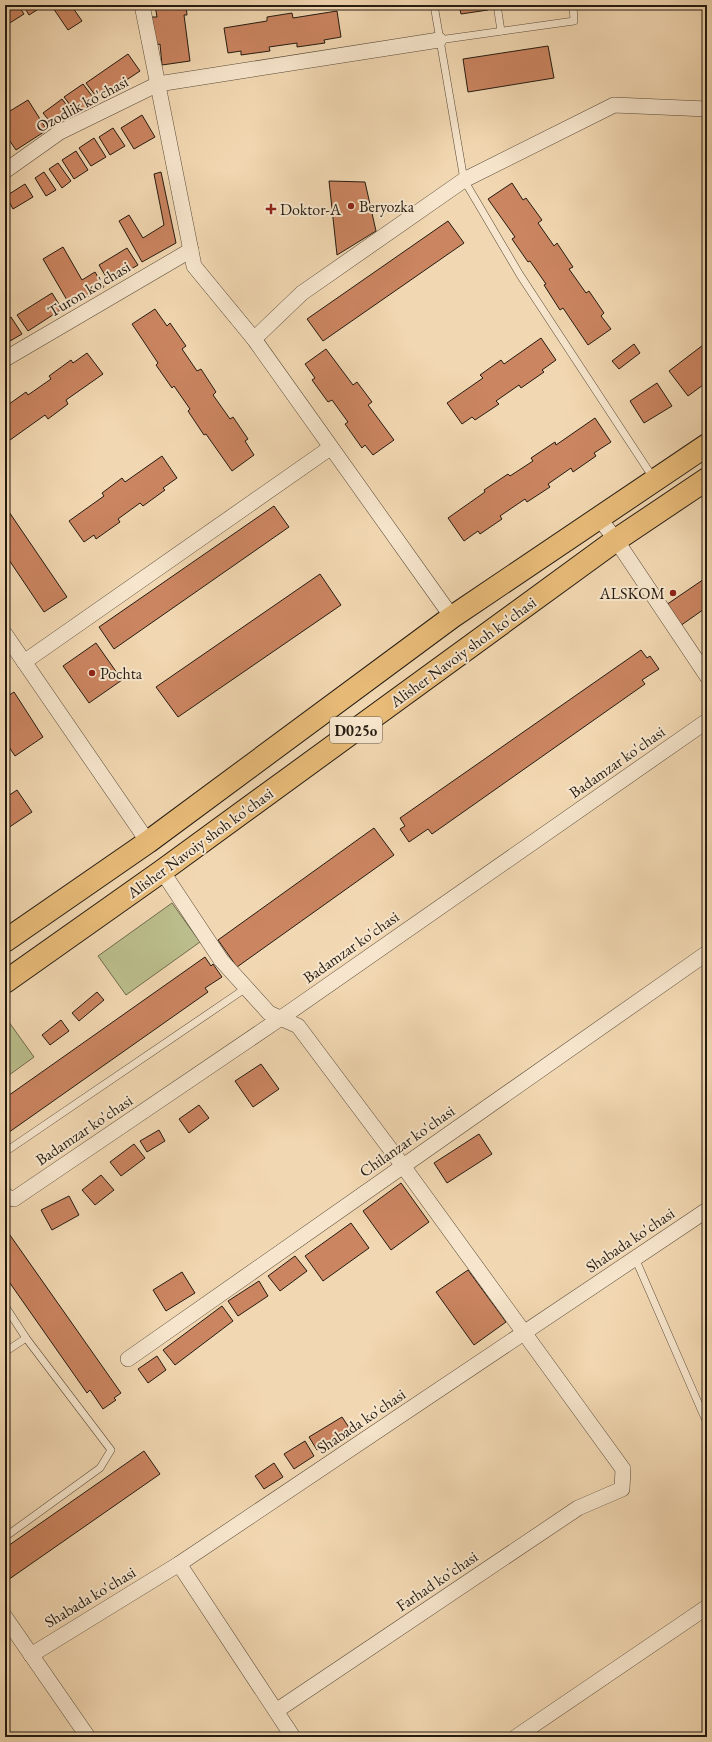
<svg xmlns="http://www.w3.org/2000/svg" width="712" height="1742" font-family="'EB Garamond',serif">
	<rect width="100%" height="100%" fill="#f2d8b2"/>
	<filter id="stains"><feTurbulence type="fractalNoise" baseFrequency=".005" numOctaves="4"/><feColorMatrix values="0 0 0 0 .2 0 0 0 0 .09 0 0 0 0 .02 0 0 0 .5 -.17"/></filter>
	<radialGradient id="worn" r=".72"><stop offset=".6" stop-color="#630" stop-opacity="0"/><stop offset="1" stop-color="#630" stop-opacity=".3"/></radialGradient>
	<!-- green -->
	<g fill="#bbbe8c" stroke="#706c4e">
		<polygon points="172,903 200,942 126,995 98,956"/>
		<polygon points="6,1018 34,1057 5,1078 5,1019"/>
	</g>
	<!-- building -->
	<g fill="#cb8561" stroke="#241b11">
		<polygon points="5,5 18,5 24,14 5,26"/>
		<polygon points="23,5 34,5 37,10 29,15"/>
		<polygon points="51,5 71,5 82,21 68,30"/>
		<polygon points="155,5 186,5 187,15 184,15 190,61 162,65 160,44 156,45 152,17 157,17"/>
		<polygon points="459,5 488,5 488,10 461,14"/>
		<polygon points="337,11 341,37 324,40 325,43 297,47 297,43 269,47 270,51 241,55 241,51 228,53 224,28 267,21 267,17 292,13 293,18"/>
		<polygon points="548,46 554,78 468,92 463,59"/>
		<polygon points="128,54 140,71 98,99 86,83"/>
		<polygon points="83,84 95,100 77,114 64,97"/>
		<polygon points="62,99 74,115 56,129 43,113"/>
		<polygon points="28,100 47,130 16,150 5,134 5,114"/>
		<polygon points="142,115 155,137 134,149 121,128"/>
		<polygon points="113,128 125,146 110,155 99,137"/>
		<polygon points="94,138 106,157 91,166 79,148"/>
		<polygon points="76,151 88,170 74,179 62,160"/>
		<polygon points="58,163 71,181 62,188 49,169"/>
		<polygon points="44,172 56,190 46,196 35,178"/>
		<polygon points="161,172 176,243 142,262 119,221 129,215 143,238 164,225 154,174"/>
		<polygon points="329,181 365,182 376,231 337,255"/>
		<polygon points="512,183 523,200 526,198 542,220 538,223 554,246 557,243 573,267 569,269 586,293 589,291 604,313 601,316 611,329 588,345 563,308 560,310 544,285 546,284 530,261 528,262 512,239 515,237 488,199"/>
		<polygon points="25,184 33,197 13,209 6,196"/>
		<polygon points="5,210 10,218 5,222"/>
		<polygon points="448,221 464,243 323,341 307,319"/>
		<polygon points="63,247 82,280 95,272 104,287 71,307 43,259"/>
		<polygon points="127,248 138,265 109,282 99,265"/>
		<polygon points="52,293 62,309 28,331 17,315"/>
		<polygon points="155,309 167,326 170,323 186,346 182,349 197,371 201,369 216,392 213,395 230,419 233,417 248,439 245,441 254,455 232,471 206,434 204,435 188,411 190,409 174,386 172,388 156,365 158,363 132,324"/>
		<polygon points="11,317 22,334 5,344 5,321"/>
		<polygon points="541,338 556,360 542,370 544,372 521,388 519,385 496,401 499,404 475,420 472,417 462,424 447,403 483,378 480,375 501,360 504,364"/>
		<polygon points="707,342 707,382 688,396 669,371"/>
		<polygon points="634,344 640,353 619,369 612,361"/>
		<polygon points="326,349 353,385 357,382 372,402 368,405 394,440 373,455 365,445 362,448 345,424 348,422 332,400 328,402 312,380 315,378 305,364"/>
		<polygon points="87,353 103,374 66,400 68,404 48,419 45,415 10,440 5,433 5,407 26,392 28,395 51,379 49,376 71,360 73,363"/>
		<polygon points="657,383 672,406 644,423 630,401"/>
		<polygon points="595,418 611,442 594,453 596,456 573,472 571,468 548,484 550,487 527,502 525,499 500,516 502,519 480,534 478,531 464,541 448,518 485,492 484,490 508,474 510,476 533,461 531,458 555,442 556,445"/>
		<polygon points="162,456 177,478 163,488 165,490 143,506 140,503 118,519 120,522 96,539 94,535 84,542 69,521 104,496 102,493 122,478 125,482"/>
		<polygon points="5,506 67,597 44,612 5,554"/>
		<polygon points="274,506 289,527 114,649 99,627"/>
		<polygon points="320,574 341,605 178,717 156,687"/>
		<polygon points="707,577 707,607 680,626 666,605"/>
		<polygon points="96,643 122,680 89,703 63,666"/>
		<polygon points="641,650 647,658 650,656 659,669 642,680 645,684 432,834 428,829 409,842 400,829 405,826 400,818"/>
		<polygon points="14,692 43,737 15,756 5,741 5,698"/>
		<polygon points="17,790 32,812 5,830 5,798"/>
		<polygon points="374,828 394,855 237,967 218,940"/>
		<polygon points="205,957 211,966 213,964 222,977 205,988 208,992 5,1135 5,1098"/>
		<polygon points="97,992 104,1000 79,1021 72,1013"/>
		<polygon points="61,1020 69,1031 50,1045 42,1035"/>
		<polygon points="261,1064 279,1089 253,1107 235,1081"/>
		<polygon points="199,1105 209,1118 189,1133 179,1119"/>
		<polygon points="159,1130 165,1141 147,1152 140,1141"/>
		<polygon points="479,1134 492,1154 447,1183 434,1163"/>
		<polygon points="134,1144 145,1158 121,1176 110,1162"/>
		<polygon points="101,1175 114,1190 95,1205 82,1190"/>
		<polygon points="401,1183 429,1222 391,1250 363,1211"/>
		<polygon points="69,1196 79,1215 52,1230 41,1210"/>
		<polygon points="351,1223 369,1248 323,1281 305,1256"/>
		<polygon points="5,1228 121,1393 114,1398 116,1400 103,1409 90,1390 87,1393 5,1276"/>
		<polygon points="295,1256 307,1271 280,1291 268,1276"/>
		<polygon points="468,1270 506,1322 474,1345 436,1292"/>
		<polygon points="182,1272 195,1293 166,1311 153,1290"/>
		<polygon points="259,1281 268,1296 238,1316 228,1301"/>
		<polygon points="222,1306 233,1321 175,1365 163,1350"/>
		<polygon points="157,1356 166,1370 148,1383 138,1369"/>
		<polygon points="342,1417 350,1429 317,1450 309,1437"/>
		<polygon points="305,1441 314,1456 294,1469 284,1454"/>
		<polygon points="144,1451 160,1474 5,1582 5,1548"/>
		<polygon points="274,1463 283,1477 264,1489 255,1476"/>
	</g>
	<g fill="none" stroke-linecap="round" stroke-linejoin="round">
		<!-- lane casing -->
		<g stroke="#584a39" stroke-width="8">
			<g id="lane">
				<polyline points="434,5 464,180 520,275 654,479"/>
				<polyline points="497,5 501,31"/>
				<polyline points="439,40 574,21 573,5"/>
				<polyline points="5,1152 246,988"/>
				<polyline points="5,1188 14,1199 5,1206"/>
				<polyline points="635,1258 707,1423"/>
				<polyline points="5,1306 26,1338 111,1450 100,1468 5,1537"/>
				<polyline points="5,1352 26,1338"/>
			</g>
		</g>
		<!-- street casing -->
		<g stroke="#584a39" stroke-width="16">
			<g id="street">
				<polyline points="142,5 194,266 254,339 452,617"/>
				<polyline points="5,171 60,132 158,84 439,40"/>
				<polyline points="254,339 302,293 464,180 614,105 707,109"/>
				<polyline points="5,359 191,250"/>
				<polyline points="599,518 616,540 707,676"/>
				<polyline points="5,634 148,842"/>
				<polyline points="24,662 330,448"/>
				<polyline points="162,871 221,960 269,1013 298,1026 403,1166 623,1469 622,1489 578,1508 276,1711"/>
				<polyline points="14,1199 281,1018 707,721"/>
				<polyline points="128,1359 707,953"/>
				<polyline points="179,1564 293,1737"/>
				<polyline points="5,1617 88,1737"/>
				<polyline points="31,1655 179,1564 707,1210"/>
				<polyline points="516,1737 707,1607"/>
			</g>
		</g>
		<!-- primary casing -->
		<g stroke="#241b11" stroke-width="24">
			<g id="primary">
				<polyline points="5,941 148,842 452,617 707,445"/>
				<polyline points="5,982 162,871 616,540 707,479"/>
			</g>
		</g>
		<!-- lane -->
		<use href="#lane" stroke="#f7e6cd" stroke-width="7"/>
		<!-- street -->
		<use href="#street" stroke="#f7e6cd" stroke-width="15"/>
		<!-- primary -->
		<use href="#primary" stroke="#e9bc79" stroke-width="22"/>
	</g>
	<!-- markers -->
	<g fill="#8f2418" stroke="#f7e6cd" stroke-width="1.5">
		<circle cx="351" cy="206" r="4"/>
		<path d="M269 203h4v4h4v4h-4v4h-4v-4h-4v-4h4z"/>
		<circle cx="673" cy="593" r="4"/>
		<circle cx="92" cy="673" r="4"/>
	</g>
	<g text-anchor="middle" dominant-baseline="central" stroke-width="4" stroke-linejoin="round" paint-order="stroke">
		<!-- shield labels -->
		<rect fill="#f7e6cd" stroke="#635849" stroke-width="1" x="330" y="717" width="52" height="26" rx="3"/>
		<g font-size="15" font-weight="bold" fill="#241b11">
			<text x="356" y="730">D025o</text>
		</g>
		<!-- street labels -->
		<g font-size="16" fill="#241b11" stroke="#f7e6cd">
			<text transform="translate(82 104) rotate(-28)">Ozodlik ko'chasi</text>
			<text transform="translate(89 289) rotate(-31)">Turon ko'chasi</text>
			<text transform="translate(463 652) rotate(-36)">Alisher Navoiy shoh ko'chasi</text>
			<text transform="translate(617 762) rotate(-35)">Badamzar ko'chasi</text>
			<text transform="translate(200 843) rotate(-36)">Alisher Navoiy shoh ko'chasi</text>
			<text transform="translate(351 947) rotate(-35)">Badamzar ko'chasi</text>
			<text transform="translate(84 1130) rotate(-34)">Badamzar ko'chasi</text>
			<text transform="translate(407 1141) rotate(-35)">Chilanzar ko'chasi</text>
			<text transform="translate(630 1240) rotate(-34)">Shabada ko'chasi</text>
			<text transform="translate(361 1421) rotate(-34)">Shabada ko'chasi</text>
			<text transform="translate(437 1581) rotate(-34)">Farhad ko'chasi</text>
			<text transform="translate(90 1597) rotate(-31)">Shabada ko'chasi</text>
		</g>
		<!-- poi labels -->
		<g font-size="16" fill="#241b11" stroke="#f7e6cd" text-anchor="start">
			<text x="359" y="206">Beryozka</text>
			<text x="280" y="209">Doktor-A</text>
			<text x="665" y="593" text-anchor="end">ALSKOM</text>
			<text x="100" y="673">Pochta</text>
		</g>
	</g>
	<!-- margin -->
	<rect width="712" height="1742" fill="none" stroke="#f2d8b2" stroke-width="20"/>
	<rect x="6" y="6" width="700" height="1730" fill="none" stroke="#241b11" stroke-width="2"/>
	<rect x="10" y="10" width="692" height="1722" fill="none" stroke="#241b11"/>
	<rect width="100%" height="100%" filter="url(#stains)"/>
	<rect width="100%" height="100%" fill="url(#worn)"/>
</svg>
